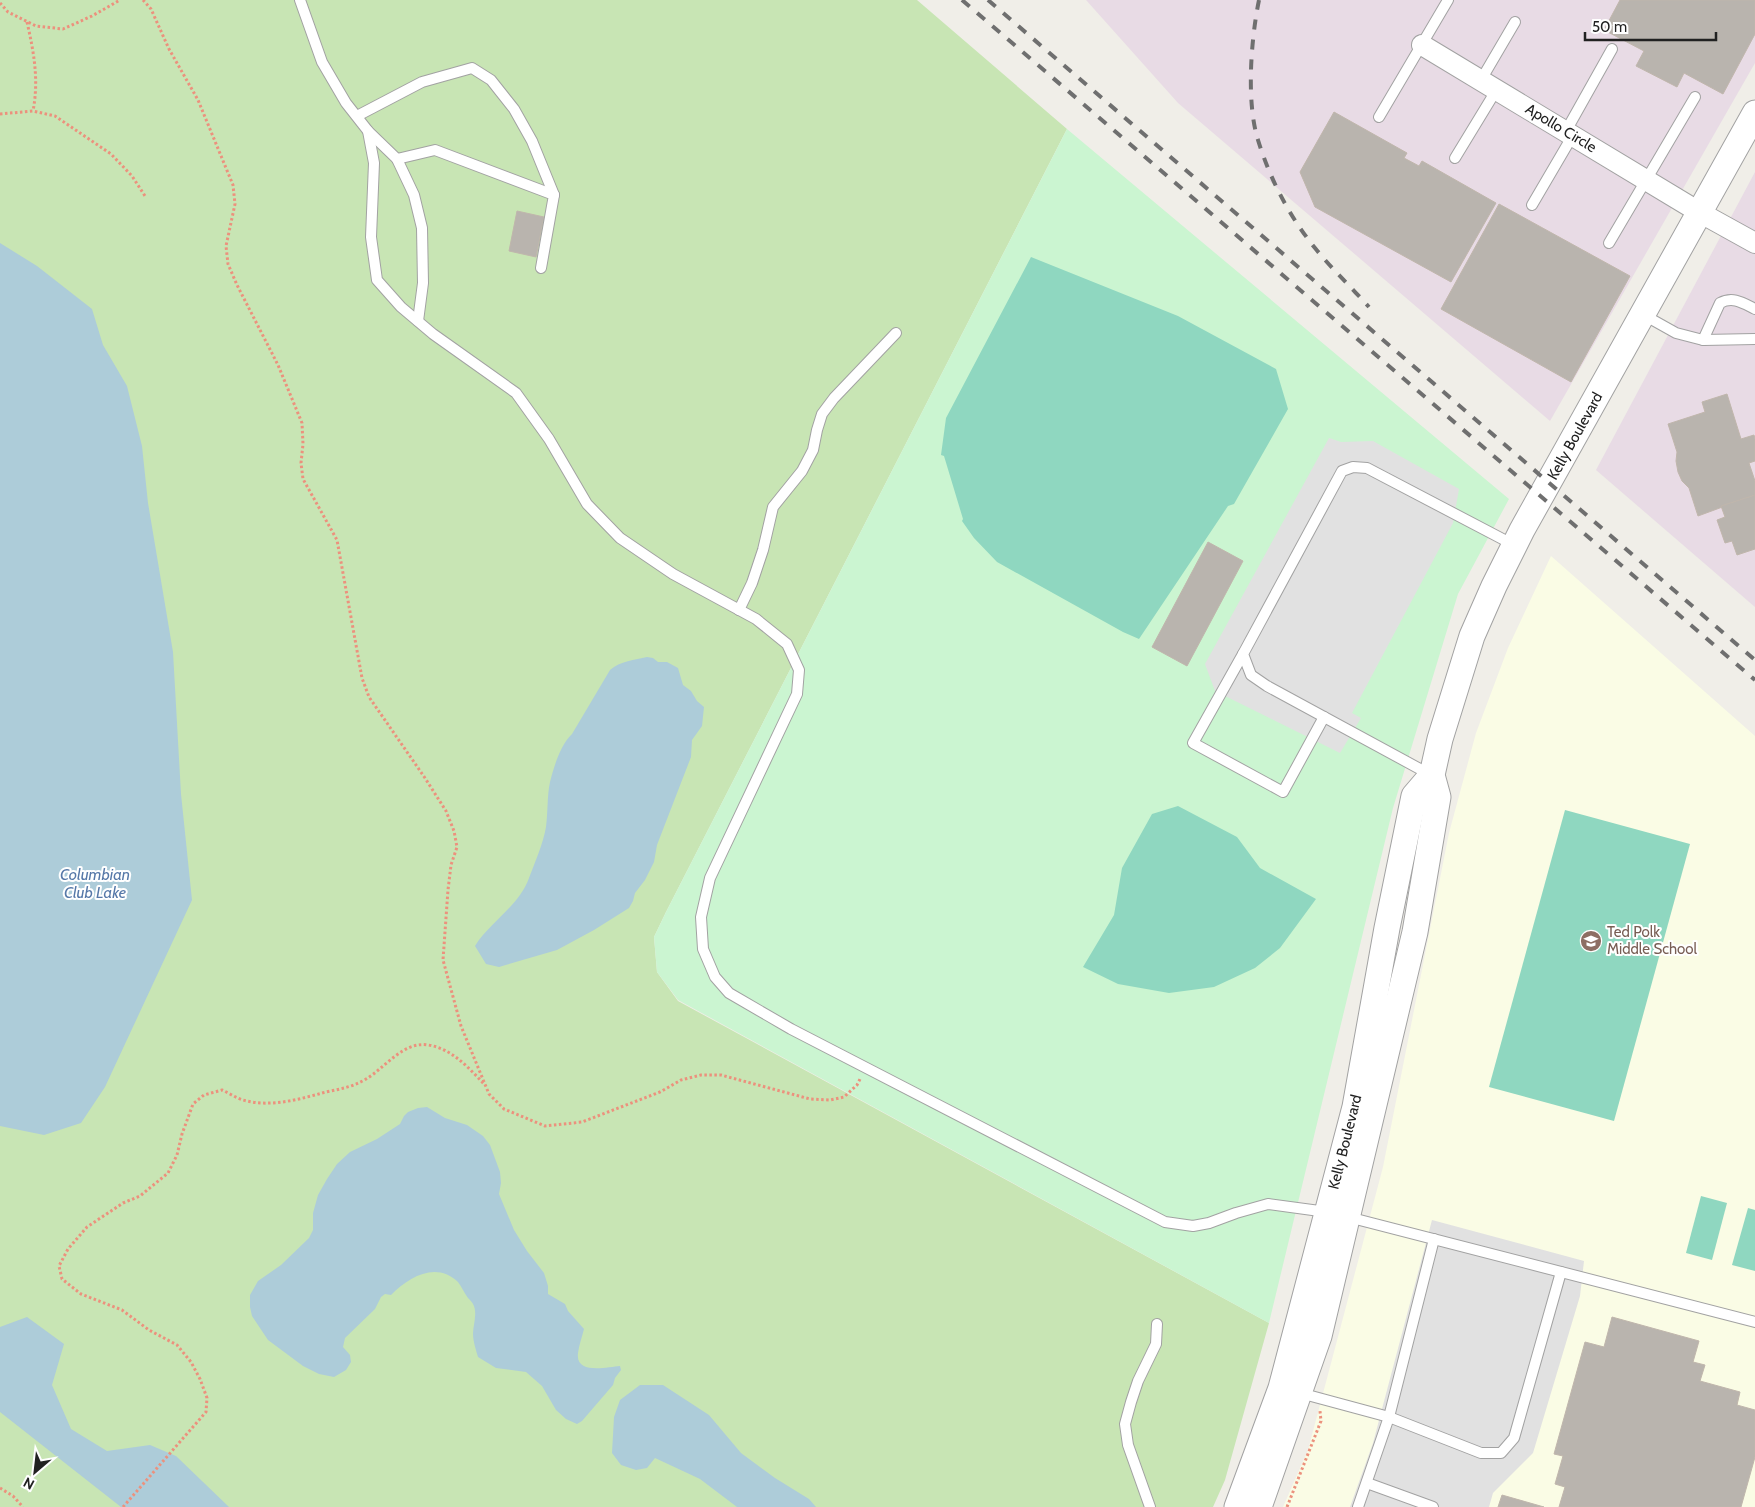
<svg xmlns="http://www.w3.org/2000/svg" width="1755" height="1507" font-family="Cabin,sans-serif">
	<rect width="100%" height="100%" fill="#f0eee8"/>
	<!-- industrial -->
	<g fill="#e8dbe5">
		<polygon points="1086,0 1755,0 1755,63 1550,421 1178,103"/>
		<polygon points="1755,172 1755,607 1596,470"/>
	</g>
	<!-- education -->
	<polygon fill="#fafce5" points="1551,556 1755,736 1755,1507 1283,1507 1308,1450 1383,1167 1449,833 1476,733 1508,648"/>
	<!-- grass -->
	<polygon fill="#c8e5b4" points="0,0 917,0 1067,129 666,912 654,937 657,972 678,1001 1269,1323 1225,1480 1213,1507 0,1507"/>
	<!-- park -->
	<polygon fill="#cbf5d1" points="1067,129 1509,499 1458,594 1393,808 1269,1323 678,1000 657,972 654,937 666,912"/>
	<!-- pitch -->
	<g fill="#8fd7c0">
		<polygon points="1031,257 1178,316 1276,369 1288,409 1234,504 1228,506 1139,639 1123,632 997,562 974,538 962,521 963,519 944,456 941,455 946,418"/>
		<polygon points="1178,806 1237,837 1260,868 1316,899 1280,948 1255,968 1214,987 1169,993 1118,984 1083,967 1114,915 1122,868 1152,814"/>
		<polygon points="1565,810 1690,844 1614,1121 1489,1087"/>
		<polygon points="1701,1196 1727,1203 1712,1260 1686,1253"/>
		<polygon points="1748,1208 1755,1210 1755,1271 1732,1265"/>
	</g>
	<!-- parking -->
	<g fill="#e1e1e1">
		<polygon points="1329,438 1341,442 1373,441 1459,489 1453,523 1352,713 1361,718 1340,753 1215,691 1205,664"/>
		<polygon points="1432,1220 1584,1261 1580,1296 1533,1453 1493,1493 1489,1507 1350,1507 1373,1443"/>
	</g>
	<!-- water -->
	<g fill="#adccd9">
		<polygon points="0,243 37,266 92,309 103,345 127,386 142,446 148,503 173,652 181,794 192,900 105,1087 81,1123 44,1135 0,1126"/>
		<path d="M647,657L653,658L658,662H667L678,668L683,685L691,691L697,701L704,707L702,726L692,740L691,757L657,845L654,862L645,880L635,893L633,901L629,908L594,930L557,950L499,967L486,964L475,946C490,922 519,906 529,878C535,862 543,844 546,827C548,812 547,796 550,782C554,766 561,744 572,734L610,670C620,661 635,660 647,657Z"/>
		<path d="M427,1107L445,1118L467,1125L483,1136L490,1145L500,1172L501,1183L499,1194L514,1230L527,1251L544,1273L548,1286V1294L565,1304L568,1311L584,1329C582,1337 579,1345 578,1353C575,1375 607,1367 620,1366L621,1370L615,1378L613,1385L582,1421L577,1424L566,1419L556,1410L542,1386L526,1372L496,1368L478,1357C476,1350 473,1341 473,1334C473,1325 478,1313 473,1304C472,1302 470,1300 468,1298C464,1293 462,1287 458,1282C436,1261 409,1277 391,1295L385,1294L381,1297L375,1309L345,1338L343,1347L350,1355L351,1362L346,1370L334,1377L319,1374L303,1366L268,1340L252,1316L250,1307V1295L258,1281L281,1265L309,1238L313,1230V1213L318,1195L327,1179L337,1164L350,1152L377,1139L400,1124L404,1116L408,1112L418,1108Z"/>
		<polygon points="27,1317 64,1344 52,1385 71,1429 107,1451 150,1445 176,1456 229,1507 121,1507 0,1412 0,1327"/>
		<polygon points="640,1385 663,1385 709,1415 741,1453 775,1478 809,1499 816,1507 737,1507 700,1479 655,1458 647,1468 636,1470 621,1465 612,1453 614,1417 620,1400"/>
	</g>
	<!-- building -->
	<g fill="#b9b4ae" stroke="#c0b6ac">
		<polygon points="1620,0 1755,0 1755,34 1723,94 1684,73 1677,87 1636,66 1644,51 1604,30"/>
		<polygon points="1334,112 1407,153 1404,158 1419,166 1422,161 1496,203 1451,282 1315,207 1300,172"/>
		<polygon points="1499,204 1630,276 1571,382 1441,309"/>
		<polygon points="517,211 544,217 536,257 509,251"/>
		<polygon points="1727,394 1741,439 1754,435 1755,439 1755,461 1749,463 1755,481 1755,495 1698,516 1689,488 1682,481 1678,472 1676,461 1677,452 1668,424 1705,412 1702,402"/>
		<polygon points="1755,495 1755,549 1737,555 1732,541 1725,543 1717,520 1725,517 1721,506"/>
		<polygon points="1208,542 1243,561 1187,666 1152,647"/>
		<polygon points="1612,1317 1699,1341 1693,1362 1705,1365 1700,1381 1740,1392 1737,1405 1755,1410 1755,1457 1741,1507 1559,1507 1565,1487 1555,1484 1563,1456 1554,1454 1585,1342 1604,1347"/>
		<polygon points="1502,1495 1544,1507 1498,1507"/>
	</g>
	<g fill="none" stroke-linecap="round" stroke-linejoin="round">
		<!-- service casing -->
		<g stroke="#a2a2a2" stroke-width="12">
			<g id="service">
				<polyline points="300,0 322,62 346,103 368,131 397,159 414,195 422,228 423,283 418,321"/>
				<polyline points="1481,80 1515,22"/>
				<polyline points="357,116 422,82 472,68 491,80 514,109 532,141 554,195"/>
				<polyline points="1379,117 1448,0"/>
				<polyline points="368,131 374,163 371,237 377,280 401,307 433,334 516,393 549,439 587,504 620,538 673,574 756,619 787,644 799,670 797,694 710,878 701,917 703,949 715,977 729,993 791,1029 1165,1222 1193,1226 1209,1223 1236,1213 1268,1204 1327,1212"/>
				<polyline points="1566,131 1612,49"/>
				<polyline points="1455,158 1497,89"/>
				<polyline points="397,159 435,150 554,195 541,268"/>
				<polyline points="1532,205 1573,135"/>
				<polyline points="1609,243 1695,97"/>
				<path d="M1642,314L1676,333L1703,340L1720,303C1733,296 1743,303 1755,309"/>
				<polyline points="1703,340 1755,339"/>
				<polyline points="739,610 752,583 763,550 773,507 802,471 813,450 817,430 822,414 834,398 896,333"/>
				<polyline points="1243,654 1193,743 1283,792 1324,717"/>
				<polyline points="1431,775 1267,686 1251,675 1243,654 1342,471 1353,467 1367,468 1514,545"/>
				<polyline points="1348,1217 1755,1322"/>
				<polyline points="1300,1393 1389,1417 1481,1453 1501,1453 1514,1438 1561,1272"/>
				<polyline points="1367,1483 1433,1507"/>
				<polyline points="1150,1507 1128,1445 1125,1424 1131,1402 1138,1381 1156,1344 1157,1324"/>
				<polyline points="1358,1507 1389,1417 1434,1239"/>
			</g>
		</g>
		<!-- minor casing -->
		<g stroke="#a2a2a2" stroke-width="22">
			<polyline id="minor" points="1422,45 1699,212 1755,243"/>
		</g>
		<!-- tertiary casing -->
		<g stroke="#a2a2a2" stroke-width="27">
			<g id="tertiary">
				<polyline points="1237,1507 1281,1388 1355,1107 1387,928 1414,796 1432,775"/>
				<polyline points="1259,1507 1319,1336 1329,1294 1415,932 1438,797 1432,775 1440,739 1472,636 1494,586 1522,530 1755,113"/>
			</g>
		</g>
		<!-- path -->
		<g stroke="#ec917d" stroke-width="3" stroke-dasharray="2.5 2.5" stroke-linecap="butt">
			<polyline points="143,0 151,9 169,49 198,100 233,185 235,204 226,246 228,264 237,285 278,365 302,423 303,444 301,463 303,479 337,540 362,678 369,697 425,778 446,811 454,831 457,847 451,865 448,890 443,960 461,1026 489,1094 504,1109 545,1126 582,1122 660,1092 681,1080 701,1075 721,1075 810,1099 830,1100 844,1097 857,1085 860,1079"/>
			<polyline points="0,3 8,12 36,26 63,29 92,16 120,0"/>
			<path d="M27,22C34,53 39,80 33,111"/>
			<polyline points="0,114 33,111 55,116 111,154 132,176 145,196"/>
			<polyline points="0,1488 13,1496 23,1507"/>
			<path d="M123,1507L206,1412L207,1398L200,1379L191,1362L177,1345L149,1330L122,1310L81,1294L62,1279L59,1266L68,1249L87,1227L123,1203L140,1196L168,1173L177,1155L182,1134L193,1104L204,1095L222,1090C229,1093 236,1098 243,1100C270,1108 300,1099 326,1092C340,1089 353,1087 366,1079C385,1068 403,1041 428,1045C451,1048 469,1068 484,1084"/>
			<polyline points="1287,1507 1321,1421 1320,1411"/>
		</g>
		<!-- service -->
		<use href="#service" stroke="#fff" stroke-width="10"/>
		<!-- minor -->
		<use href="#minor" stroke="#fff" stroke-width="20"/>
		<!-- tertiary -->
		<use href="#tertiary" stroke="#fff" stroke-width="25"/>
		<!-- rail -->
		<g stroke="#6f6f6f" stroke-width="4" stroke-dasharray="10 10" stroke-linecap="butt">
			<polyline points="962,0 1755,680"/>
			<polyline points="988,0 1755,660"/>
			<path d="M1259,0C1251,39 1246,102 1258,140C1270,179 1289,216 1315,248C1331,268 1351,287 1369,307"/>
		</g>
	</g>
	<!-- icons -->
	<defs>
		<g id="school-disc" transform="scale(1.125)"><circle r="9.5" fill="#8d6e63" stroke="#fff"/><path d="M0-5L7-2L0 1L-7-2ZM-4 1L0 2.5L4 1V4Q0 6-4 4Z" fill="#fff"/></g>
	</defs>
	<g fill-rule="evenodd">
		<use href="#school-disc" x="1591" y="941"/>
	</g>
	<g text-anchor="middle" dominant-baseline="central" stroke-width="4" stroke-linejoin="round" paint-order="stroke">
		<!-- street labels -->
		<g font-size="15" fill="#212121" stroke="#fff">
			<text transform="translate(1561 128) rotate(31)">Apollo Circle</text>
			<text transform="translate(1575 436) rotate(-61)">Kelly Boulevard</text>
			<text transform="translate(1345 1142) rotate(-76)">Kelly Boulevard</text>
		</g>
		<!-- education labels -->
		<g font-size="15" fill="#785e54" stroke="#fff" text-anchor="start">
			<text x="1607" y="932">Ted Polk<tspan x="1607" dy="17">Middle School</tspan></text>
		</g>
		<!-- water labels -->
		<g font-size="16" font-style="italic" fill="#5678a8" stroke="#fff">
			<text x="95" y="874">Columbian<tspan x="95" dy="18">Club Lake</tspan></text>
		</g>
	</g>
	<!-- north arrow -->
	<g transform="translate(35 1472) rotate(208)" stroke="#ffffff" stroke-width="4" paint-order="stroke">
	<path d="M0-4L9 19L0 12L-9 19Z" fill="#212121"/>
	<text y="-8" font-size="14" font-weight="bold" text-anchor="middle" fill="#212121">N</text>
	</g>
	<!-- scale -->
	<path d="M1585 32v8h131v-8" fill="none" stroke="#212121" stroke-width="2.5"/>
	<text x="1592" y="32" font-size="15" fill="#212121" stroke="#ffffff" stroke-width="4" paint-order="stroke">50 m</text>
</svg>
